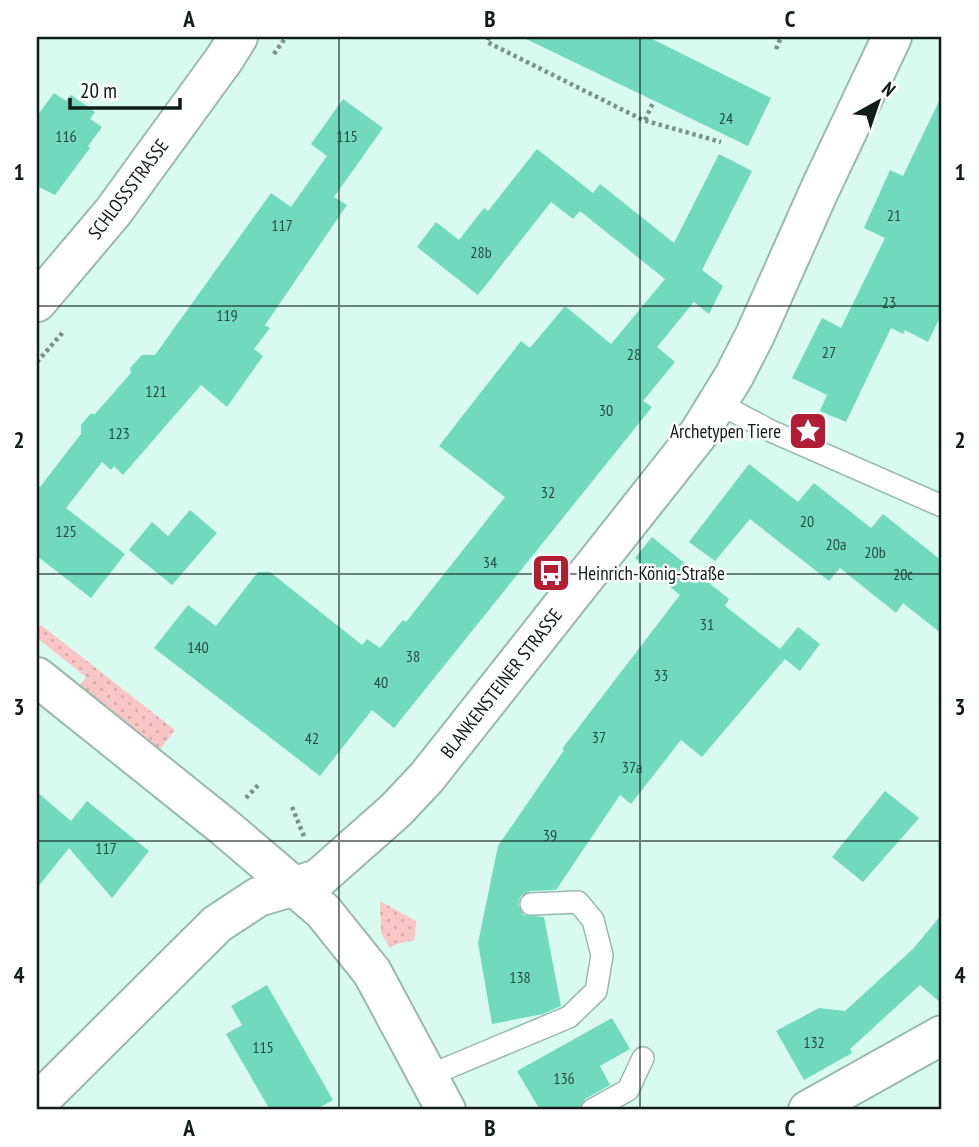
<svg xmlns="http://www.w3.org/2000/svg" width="979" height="1147" font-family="'PT Sans Narrow',sans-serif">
	<defs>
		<pattern id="grass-dots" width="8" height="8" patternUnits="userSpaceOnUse" patternTransform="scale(1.75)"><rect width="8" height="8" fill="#fac6c5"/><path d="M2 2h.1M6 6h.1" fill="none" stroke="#d5aaa8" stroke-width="1.8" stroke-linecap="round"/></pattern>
	</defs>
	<rect width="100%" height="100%" fill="#d9fbef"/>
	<!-- grass -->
	<g fill="url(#grass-dots)">
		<polygon points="41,625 175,730 158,752 78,688 86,677 37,638 37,630"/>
		<polygon points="380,901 416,921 415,940 397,944 390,948 381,933"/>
	</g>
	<!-- building -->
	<g fill="#71d9bc">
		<polygon points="522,37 648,37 771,98 748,146"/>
		<polygon points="54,93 66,101 71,95 95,112 90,119 102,127 88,146 90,148 55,195 37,186 37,116"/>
		<polygon points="942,95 942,313 928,342 905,330 903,334 891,328 846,422 820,411 827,395 792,378 822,318 841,328 885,238 864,228 890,170 903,176"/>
		<polygon points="343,99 383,128 334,197 347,205 265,325 270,328 254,349 263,356 227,407 201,385 123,475 114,466 111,470 102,462 66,508 125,554 91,598 37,556 37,485 40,487 81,434 81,425 90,414 95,414 131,373 130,368 142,355 155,355 271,193 291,207 327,156 311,144"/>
		<polygon points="537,149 593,193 600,184 674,243 719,154 752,171 702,270 723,286 709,314 694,302 657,347 675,362 643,401 652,407 394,728 372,710 320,776 154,648 188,605 216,626 258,572 270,572 362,645 367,639 380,648 403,620 406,622 505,497 439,446 521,341 530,348 565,306 611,344 665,279 580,211 573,219 551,202 478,295 417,247 436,222 459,240 484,208 488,211"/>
		<polygon points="749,464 798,502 814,483 871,528 883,514 942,561 942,634 903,603 896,613 840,568 829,581 750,519 715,561 689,542"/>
		<polygon points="190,510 217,533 172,585 129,550 152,522 168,536"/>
		<polygon points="652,537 729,599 725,606 780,649 798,627 820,644 800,671 785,659 702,757 681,740 631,804 620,795 556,890 530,891 520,897 518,905 524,915 544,917 561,1006 543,1014 492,1024 478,943 498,846 564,750 562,749 680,595 635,558"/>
		<polygon points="885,791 919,818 863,882 832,857"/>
		<polygon points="37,792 71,821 87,801 149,851 112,898 69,848 37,888"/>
		<polygon points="942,914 942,1004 920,985 850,1049 852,1053 804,1080 776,1031 819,1008 845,1011 913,949"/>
		<polygon points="267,985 333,1100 315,1110 270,1110 226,1034 242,1025 231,1006"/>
		<polygon points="612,1018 630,1049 600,1066 610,1085 585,1099 579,1110 540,1110 517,1071"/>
	</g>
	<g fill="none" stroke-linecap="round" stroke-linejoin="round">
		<!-- service casing -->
		<g stroke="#99b9ae" stroke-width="24">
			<g id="service">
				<polyline points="718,403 771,431 942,506"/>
				<polyline points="428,1076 569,1017 596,991 602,955 593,920 578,902 531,904"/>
				<polyline points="592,1110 628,1090 643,1058"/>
			</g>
		</g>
		<!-- minor casing -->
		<g stroke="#99b9ae" stroke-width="42">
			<g id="minor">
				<polyline points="37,1103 217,924 258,897 318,879 396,810 427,777 699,433 734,376 755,335 820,189 892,37"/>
				<polyline points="808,1110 942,1035"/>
			</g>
		</g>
		<!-- secondary casing -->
		<g stroke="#99b9ae" stroke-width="42">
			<g id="secondary">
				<polyline points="37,302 113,212 225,58 238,37"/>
				<polyline points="37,677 223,826 323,911 372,972 446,1110"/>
			</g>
		</g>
		<!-- path -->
		<g stroke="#7a9189" stroke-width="4.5" stroke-dasharray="3.5 3.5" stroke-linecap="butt">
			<polyline points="489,37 487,42 643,120 721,142"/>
			<polyline points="776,49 781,37"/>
			<polyline points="274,54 286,37"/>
			<polyline points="645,120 653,103"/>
			<polyline points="37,362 64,331"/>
			<polyline points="246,798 260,783"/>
			<polyline points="292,807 305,839"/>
		</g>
		<!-- service -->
		<use href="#service" stroke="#fff" stroke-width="21"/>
		<!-- minor -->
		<use href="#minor" stroke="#fff" stroke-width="38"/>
		<!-- secondary -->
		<use href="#secondary" stroke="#fff" stroke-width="38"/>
	</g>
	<!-- grid -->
	<path fill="none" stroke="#101c18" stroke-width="2" stroke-opacity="0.55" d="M339,37V1110M640,37V1110M37,306H942M37,574H942M37,841H942"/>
	<!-- icons -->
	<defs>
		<g id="sight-square" transform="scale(2.0125)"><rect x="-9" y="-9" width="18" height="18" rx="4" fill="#b01d34" stroke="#fff"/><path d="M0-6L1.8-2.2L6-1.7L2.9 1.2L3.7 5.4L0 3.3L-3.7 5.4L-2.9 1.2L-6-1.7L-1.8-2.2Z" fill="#fff"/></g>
		<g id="bus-square" transform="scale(2.0125)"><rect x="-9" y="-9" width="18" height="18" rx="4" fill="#b01d34" stroke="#fff"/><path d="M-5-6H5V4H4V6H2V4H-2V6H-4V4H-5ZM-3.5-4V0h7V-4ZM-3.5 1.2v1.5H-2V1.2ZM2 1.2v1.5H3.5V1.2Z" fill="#fff"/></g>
	</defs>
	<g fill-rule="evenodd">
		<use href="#sight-square" x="808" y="431"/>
		<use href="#bus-square" x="551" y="573"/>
	</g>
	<g text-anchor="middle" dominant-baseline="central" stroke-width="5" stroke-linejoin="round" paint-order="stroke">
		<!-- number labels -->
		<g font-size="16" fill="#284b41">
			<text x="726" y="118">24</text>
			<text x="66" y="136">116</text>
			<text x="347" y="136">115</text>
			<text x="894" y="215">21</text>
			<text x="282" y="225">117</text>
			<text x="481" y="252">28b</text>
			<text x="889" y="302">23</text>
			<text x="227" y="315">119</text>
			<text x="829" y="352">27</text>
			<text x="634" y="354">28</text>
			<text x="156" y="391">121</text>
			<text x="606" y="410">30</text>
			<text x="119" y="433">123</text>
			<text x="548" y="492">32</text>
			<text x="807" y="521">20</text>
			<text x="66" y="531">125</text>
			<text x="836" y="544">20a</text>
			<text x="875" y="552">20b</text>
			<text x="490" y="562">34</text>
			<text x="903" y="574">20c</text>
			<text x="707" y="624">31</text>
			<text x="198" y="647">140</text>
			<text x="413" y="656">38</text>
			<text x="661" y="675">33</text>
			<text x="381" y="682">40</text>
			<text x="599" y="737">37</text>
			<text x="312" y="738">42</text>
			<text x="632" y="767">37a</text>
			<text x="550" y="835">39</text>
			<text x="106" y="848">117</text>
			<text x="520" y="977">138</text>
			<text x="814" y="1042">132</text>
			<text x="263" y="1047">115</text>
			<text x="564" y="1078">136</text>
		</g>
		<!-- street labels -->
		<g font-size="19" fill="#101c18" stroke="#fff">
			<text transform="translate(128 189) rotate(-53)">SCHLOSSSTRASSE</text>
			<text transform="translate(501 683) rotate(-52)">BLANKENSTEINER STRASSE</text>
		</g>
		<!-- poi labels -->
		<g font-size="19" fill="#101c18" stroke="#fff" text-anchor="end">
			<text x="781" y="431">Archetypen Tiere</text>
			<text x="578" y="573" text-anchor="start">Heinrich-König-Straße</text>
		</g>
	</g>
	<!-- border -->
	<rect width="979" height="1147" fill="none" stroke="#ffffff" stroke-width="77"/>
	<!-- north arrow -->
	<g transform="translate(878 102) rotate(40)" stroke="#ffffff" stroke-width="5" paint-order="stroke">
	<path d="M0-5L12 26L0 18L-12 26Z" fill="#101c18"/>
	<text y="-10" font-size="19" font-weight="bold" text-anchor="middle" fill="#101c18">N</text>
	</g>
	<!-- scale -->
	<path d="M70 98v10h110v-10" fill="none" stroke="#101c18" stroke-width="3.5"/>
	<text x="80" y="98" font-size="21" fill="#101c18" stroke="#ffffff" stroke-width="5" paint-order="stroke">20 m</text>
	<rect x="38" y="38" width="902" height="1070" fill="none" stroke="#101c18" stroke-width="2.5"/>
	<g font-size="23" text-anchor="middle" font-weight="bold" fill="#101c18">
		<text x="189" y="27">A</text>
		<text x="490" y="27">B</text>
		<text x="790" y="27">C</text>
		<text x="19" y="180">1</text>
		<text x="960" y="180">1</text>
		<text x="19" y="448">2</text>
		<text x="960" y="448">2</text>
		<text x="19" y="715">3</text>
		<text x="960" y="715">3</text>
		<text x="19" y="983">4</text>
		<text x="960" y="983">4</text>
		<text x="189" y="1136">A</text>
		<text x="490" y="1136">B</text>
		<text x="790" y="1136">C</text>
	</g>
</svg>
